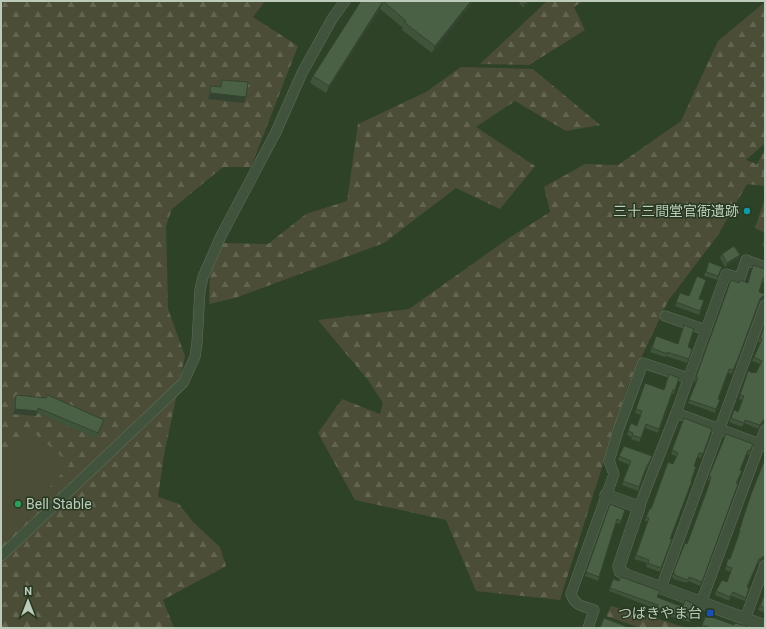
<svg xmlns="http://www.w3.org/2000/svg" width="766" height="629" font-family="Roboto,'Noto Sans JP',sans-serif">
	<defs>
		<pattern id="forest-firs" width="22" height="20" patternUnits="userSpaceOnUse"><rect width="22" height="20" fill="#4b4d36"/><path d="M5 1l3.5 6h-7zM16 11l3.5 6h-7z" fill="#636551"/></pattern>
		<pattern id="cemetery-stones" width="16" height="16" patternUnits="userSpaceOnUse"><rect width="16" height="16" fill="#4b4d36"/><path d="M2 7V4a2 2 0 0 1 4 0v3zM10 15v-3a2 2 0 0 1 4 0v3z" fill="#636551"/></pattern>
	</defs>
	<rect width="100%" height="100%" fill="#2e4228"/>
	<!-- forest -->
	<g fill="url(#forest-firs)">
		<polygon points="1,1 265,1 253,17 298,46 251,167 223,167 172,209 166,226 168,309 185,356 164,455 158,497 179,504 193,522 220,547 226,566 163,600 174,628 1,628"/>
		<polygon points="547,1 583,1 574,7 585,30 529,65 480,64"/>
		<polygon points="765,2 765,143 746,160 765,167 765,186 747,184 718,235 668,301 627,388 560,600 476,591 446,520 355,500 318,433 342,399 380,414 383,403 368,380 318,320 409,309 509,238 550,212 544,187 585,164 618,165 681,121 718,41"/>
		<polygon points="461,67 533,69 600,125 566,131 515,101 476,127 535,166 500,209 456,188 384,243 235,298 209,304 210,269 222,243 268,244 306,214 347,201 358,124 426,92"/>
		<polygon points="765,198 765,233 755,228"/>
		<polygon points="611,606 645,615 687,628 640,628 606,616"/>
	</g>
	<!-- cemetery -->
	<polygon fill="url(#cemetery-stones)" points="765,149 765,175 754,170"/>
	<!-- park -->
	<polygon fill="#4b4d36" points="31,430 70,464 1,543 1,465"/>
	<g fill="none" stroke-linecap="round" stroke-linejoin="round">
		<!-- minor casing -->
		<g stroke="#5f705b" stroke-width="11">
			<g id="minor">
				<polyline points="665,316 706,330"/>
				<polyline points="676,413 765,446"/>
				<polyline points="639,507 676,413 726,274 740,278 746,260 765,267"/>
				<polyline points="1,556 183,383 195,357 197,343 200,290 203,277 221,236 276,132 302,73 332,19 345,1"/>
				<polyline points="661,588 765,305"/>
				<polyline points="701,603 765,430"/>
				<polyline points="745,619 765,565"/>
				<path d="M588,628L594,610C583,606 575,606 571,594L614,474L609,461L619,428L643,363L688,378"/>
			</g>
		</g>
		<!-- tertiary casing -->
		<g stroke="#5f705b" stroke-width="13">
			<polyline id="tertiary" points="606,495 639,507 619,566 620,571 626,575 765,626"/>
		</g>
		<!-- minor -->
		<use href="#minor" stroke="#41523d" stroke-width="10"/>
		<!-- tertiary -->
		<use href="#tertiary" stroke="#41523d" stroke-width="12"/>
	</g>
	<!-- wall -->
	<g fill="#40533b">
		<polygon points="361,1 474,1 432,53 402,30 403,28 380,9 326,93 310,83 313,76"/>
		<polygon points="518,1 532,1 523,8"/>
		<polygon points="222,80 244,103 208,99 209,92 211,86 220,87"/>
		<polygon points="765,238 765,247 762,246"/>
		<polygon points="722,254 740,255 738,259 725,267 720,258"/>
		<polygon points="709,262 722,267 717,280 704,276"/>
		<polygon points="764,271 765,271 765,283 762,282 759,292 765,299 761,300 759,303 738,360 732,374 728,373 718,399 715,413 688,403 696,382 694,381 731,280 739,283 748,283"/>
		<polygon points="680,293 689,296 699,299 704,300 699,315 675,306"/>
		<polygon points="765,324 763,424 758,429 744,423 742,427 729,422 734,410 738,412 742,400 739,399 748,371 753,373 756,373 760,364 752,361 760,342 758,342"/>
		<polygon points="656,336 692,349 687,363 666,356 665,357 650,352"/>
		<polygon points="669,374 675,390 674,394 672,394 658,433 645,428 639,442 631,439 632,437 627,435 631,423 637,426 641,415 635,413 645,383 664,390"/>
		<polygon points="16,395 104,420 96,438 37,413 36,416 13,414 14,400"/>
		<polygon points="684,418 712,429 701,458 697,457 694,466 691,481 670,539 672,539 660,572 646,567 647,563 634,559 648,522 645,521 650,508 651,509 673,464 676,456 671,454"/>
		<polygon points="726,434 753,444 749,455 747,454 740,470 742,471 737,483 738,484 700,586 688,581 687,583 673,579 673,577 672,577 685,543 687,544 706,493 710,481 708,480"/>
		<polygon points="624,446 652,456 647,469 646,469 638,491 622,485 629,465 618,460"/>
		<polygon points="765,459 765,559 764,559 759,563 758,563 747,588 749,588 745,601 731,596 729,601 715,595 716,591 727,582 731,572 725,570 728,559 730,559 739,535 738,535 750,498"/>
		<polygon points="610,504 625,510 620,524 616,523 598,581 585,576"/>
		<polygon points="613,579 657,597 677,605 683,606 694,611 690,622 655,612 656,609 609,591"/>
		<polygon points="765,593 765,613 758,610"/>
		<polygon points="706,615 734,625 746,628 701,628"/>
	</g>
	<!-- shaded-wall -->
	<g fill="#344430">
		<polygon points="383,1 380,9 326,93 329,86"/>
		<polygon points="471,1 474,1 432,53 435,46"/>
		<polygon points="528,1 532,1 523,8 524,4"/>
		<polygon points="210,93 246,97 244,103 208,99"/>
		<polygon points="740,255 738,259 725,267 727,263"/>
		<polygon points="765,295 765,299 761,300 759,303 760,299 763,296"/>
		<polygon points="15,409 38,411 36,416 13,414"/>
		<polygon points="765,419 763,424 758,429 760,425"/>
		<polygon points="765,555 765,559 764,559 759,563 760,559"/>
	</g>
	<!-- building -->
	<g fill="#4b6145" stroke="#344430">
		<polygon points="361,1 471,1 435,46 405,23 406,21 383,1 329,86 313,76"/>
		<polygon points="522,1 528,1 524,4"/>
		<polygon points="222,80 248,82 246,97 210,93 211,86 221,87"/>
		<polygon points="734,246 740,255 727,263 722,254"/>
		<polygon points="709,262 722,267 718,276 706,272"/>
		<polygon points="753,265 765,269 765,279 763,278 759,292 765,294 765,295 763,296 760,299 739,356 733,370 729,369 718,399 720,400 716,409 689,400 698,378 696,377 731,280 739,283 740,280 748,283"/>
		<polygon points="697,276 706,280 699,299 704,300 700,311 676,302 680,293 689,296"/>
		<polygon points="765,324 765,418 760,425 745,420 744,423 731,418 734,410 738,412 744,396 740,395 748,371 753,373 754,372 756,373 762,361 754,357 762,339 760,338"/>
		<polygon points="684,325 694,329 688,347 692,349 689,359 667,352 667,354 652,348 656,336 678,344"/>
		<polygon points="669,374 679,378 675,390 673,390 659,429 646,424 641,438 632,435 633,433 628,431 631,423 637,426 642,411 636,409 645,383 664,390"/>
		<polygon points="16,395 46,398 48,395 104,420 98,433 38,408 38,411 15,409"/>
		<polygon points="684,418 712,429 703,454 699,453 694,466 696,467 691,481 692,481 670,539 672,539 661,568 648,563 649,560 636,555 649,518 646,517 650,508 651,509 668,462 673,464 678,453 672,450"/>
		<polygon points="726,434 753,444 750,451 748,450 740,470 742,471 736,483 738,484 702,582 689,577 688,580 674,575 675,573 673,573 685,543 687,544 707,490 711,477 709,476"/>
		<polygon points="624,446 652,456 648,465 647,465 639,487 623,481 631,461 619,456"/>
		<polygon points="765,459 765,555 760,559 759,559 747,587 749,588 746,598 733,592 730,597 716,591 722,580 727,582 732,568 726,566 728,559 730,559 740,531 739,531 751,494"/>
		<polygon points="610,504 625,510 621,521 617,519 599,577 586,572"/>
		<polygon points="621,577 660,591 657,597 677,605 683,606 685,600 694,604 692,610 694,611 691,619 657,608 658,605 610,588 613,579 619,581"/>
		<polygon points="765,593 765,608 760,606"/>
		<polygon points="706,615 734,625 735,623 747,626 746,628 711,628 702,625"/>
		<polygon points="604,618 630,628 600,628"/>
	</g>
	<!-- markers -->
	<circle fill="#0f9aa8" stroke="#263821" stroke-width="1.5" cx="747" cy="211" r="4"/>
	<circle fill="#2e9e5b" stroke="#263821" stroke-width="1.5" cx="18" cy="504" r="4"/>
	<rect fill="#1a4fb4" stroke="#263821" stroke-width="1.5" x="706" y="609" width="8" height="8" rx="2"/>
	<g text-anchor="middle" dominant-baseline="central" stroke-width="3" stroke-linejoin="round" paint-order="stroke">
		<!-- poi labels -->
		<g font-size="14" fill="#bdccba" stroke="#263821" text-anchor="end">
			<text x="739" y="211">三十三間堂官衙遺跡</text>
			<text x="26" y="504" text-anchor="start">Bell Stable</text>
			<text x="702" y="613">つばきやま台</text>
		</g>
	</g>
	<!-- border -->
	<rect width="766" height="629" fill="none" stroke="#bdccba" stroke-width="4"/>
	<!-- north arrow -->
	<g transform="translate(28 601)" stroke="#263821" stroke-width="3" paint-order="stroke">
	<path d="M0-3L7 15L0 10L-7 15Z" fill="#bdccba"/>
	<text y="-6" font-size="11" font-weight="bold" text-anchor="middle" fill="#bdccba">N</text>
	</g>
</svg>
